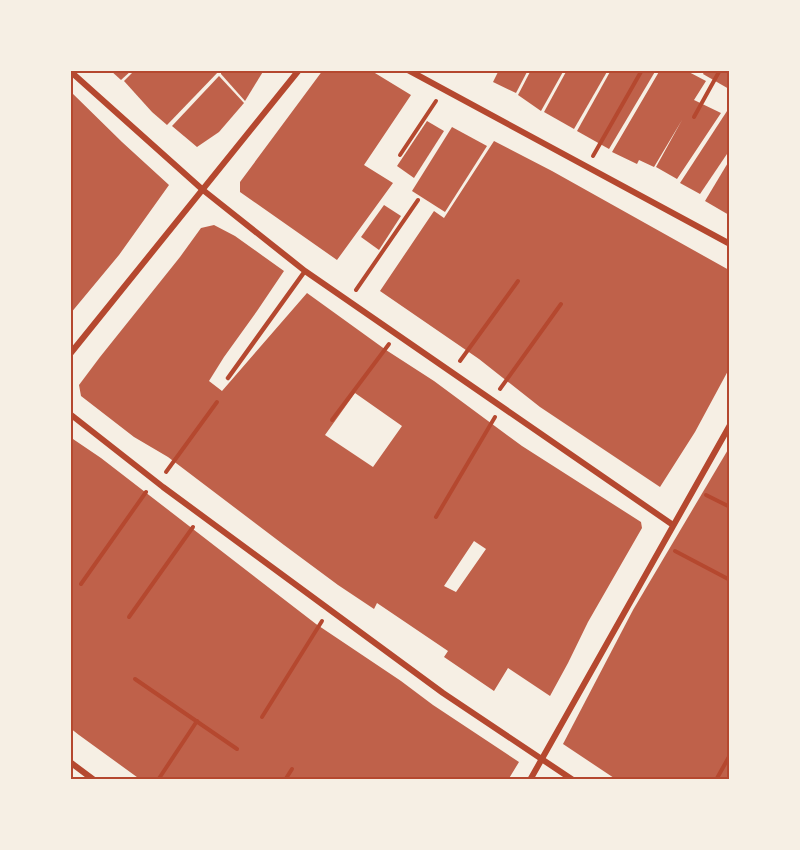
<svg xmlns="http://www.w3.org/2000/svg" width="800" height="850" font-family="Montserrat,sans-serif">
	<rect width="100%" height="100%" fill="#f6efe4"/>
	<!-- building -->
	<g fill="#bf614a" fill-rule="evenodd">
		<polygon points="110,70 132,70 121,80"/>
		<polygon points="135,70 220,70 167,125 152,112 124,81"/>
		<polygon points="221,70 264,70 245,101 221,74"/>
		<polygon points="323,70 370,70 411,95 364,165 393,183 337,260 240,192 240,182"/>
		<polygon points="499,70 528,70 516,93 493,82"/>
		<polygon points="531,70 564,70 541,111 518,95"/>
		<polygon points="567,70 608,70 574,129 544,112"/>
		<polygon points="611,70 656,70 609,149 577,131"/>
		<polygon points="660,70 685,70 706,81 694,100 721,113 677,179 656,167 682,120 654,167 639,160 637,164 612,152"/>
		<polygon points="705,70 729,70 729,89 703,74"/>
		<polygon points="219,76 244,103 219,132 197,147 172,126"/>
		<polygon points="70,91 122,142 169,185 119,255 70,314"/>
		<polygon points="729,108 729,151 700,194 680,183"/>
		<polygon points="427,121 444,131 414,178 397,166"/>
		<polygon points="452,127 487,146 445,212 412,191"/>
		<polygon points="494,141 552,171 729,270 729,369 695,432 660,487 540,407 479,359 380,291 434,211 444,218"/>
		<polygon points="729,161 729,215 705,201"/>
		<polygon points="384,205 401,216 379,250 361,237"/>
		<path d="M214,225L235,236L284,271L257,311L224,357L209,381L222,391L307,293L386,350L434,381L522,446L641,522L642,528L588,622L568,663L550,696L508,668L494,691L444,657L448,651L377,603L374,609L338,585L284,545L168,457L134,437L81,396L79,385L100,357L180,257L201,228ZM355,393L402,426L373,467L325,435ZM474,541L486,549L456,592L444,586Z"/>
		<polygon points="70,437 101,458 316,624 401,681 433,705 519,762 508,780 141,780 79,735 70,728"/>
		<polygon points="729,448 729,780 617,780 563,744 633,610"/>
	</g>
	<g fill="none" stroke-linecap="round" stroke-linejoin="round">
		<!-- path -->
		<g stroke="#b5482f" stroke-width="4">
			<polyline points="694,117 720,70"/>
			<polyline points="400,155 436,101"/>
			<polyline points="593,156 642,70"/>
			<polyline points="356,290 418,200"/>
			<polyline points="460,361 518,281"/>
			<polyline points="500,389 561,304"/>
			<polyline points="332,420 389,344"/>
			<polyline points="166,472 217,402"/>
			<polyline points="706,495 730,507"/>
			<polyline points="436,517 495,417"/>
			<polyline points="675,551 730,580"/>
			<polyline points="81,584 146,492"/>
			<polyline points="129,617 193,527"/>
			<polyline points="135,679 237,749"/>
			<polyline points="262,717 322,621"/>
			<polyline points="158,780 197,721"/>
			<polyline points="285,780 292,769"/>
			<polyline points="716,780 730,755"/>
		</g>
		<!-- service -->
		<polyline stroke="#b5482f" stroke-width="4.5" points="228,378 305,271"/>
		<!-- minor -->
		<g stroke="#b5482f" stroke-width="6">
			<polyline points="408,70 730,244"/>
			<polyline points="70,71 203,190 305,271 673,525"/>
			<polyline points="70,354 299,70"/>
			<polyline points="70,414 163,487 443,693 573,780"/>
			<polyline points="70,762 94,780"/>
			<polyline points="530,780 730,425"/>
		</g>
	</g>
	<!-- border -->
	<rect width="800" height="850" fill="none" stroke="#f6efe4" stroke-width="144"/>
	<rect x="72" y="72" width="656" height="706" fill="none" stroke="#b5482f" stroke-width="2"/>
</svg>
